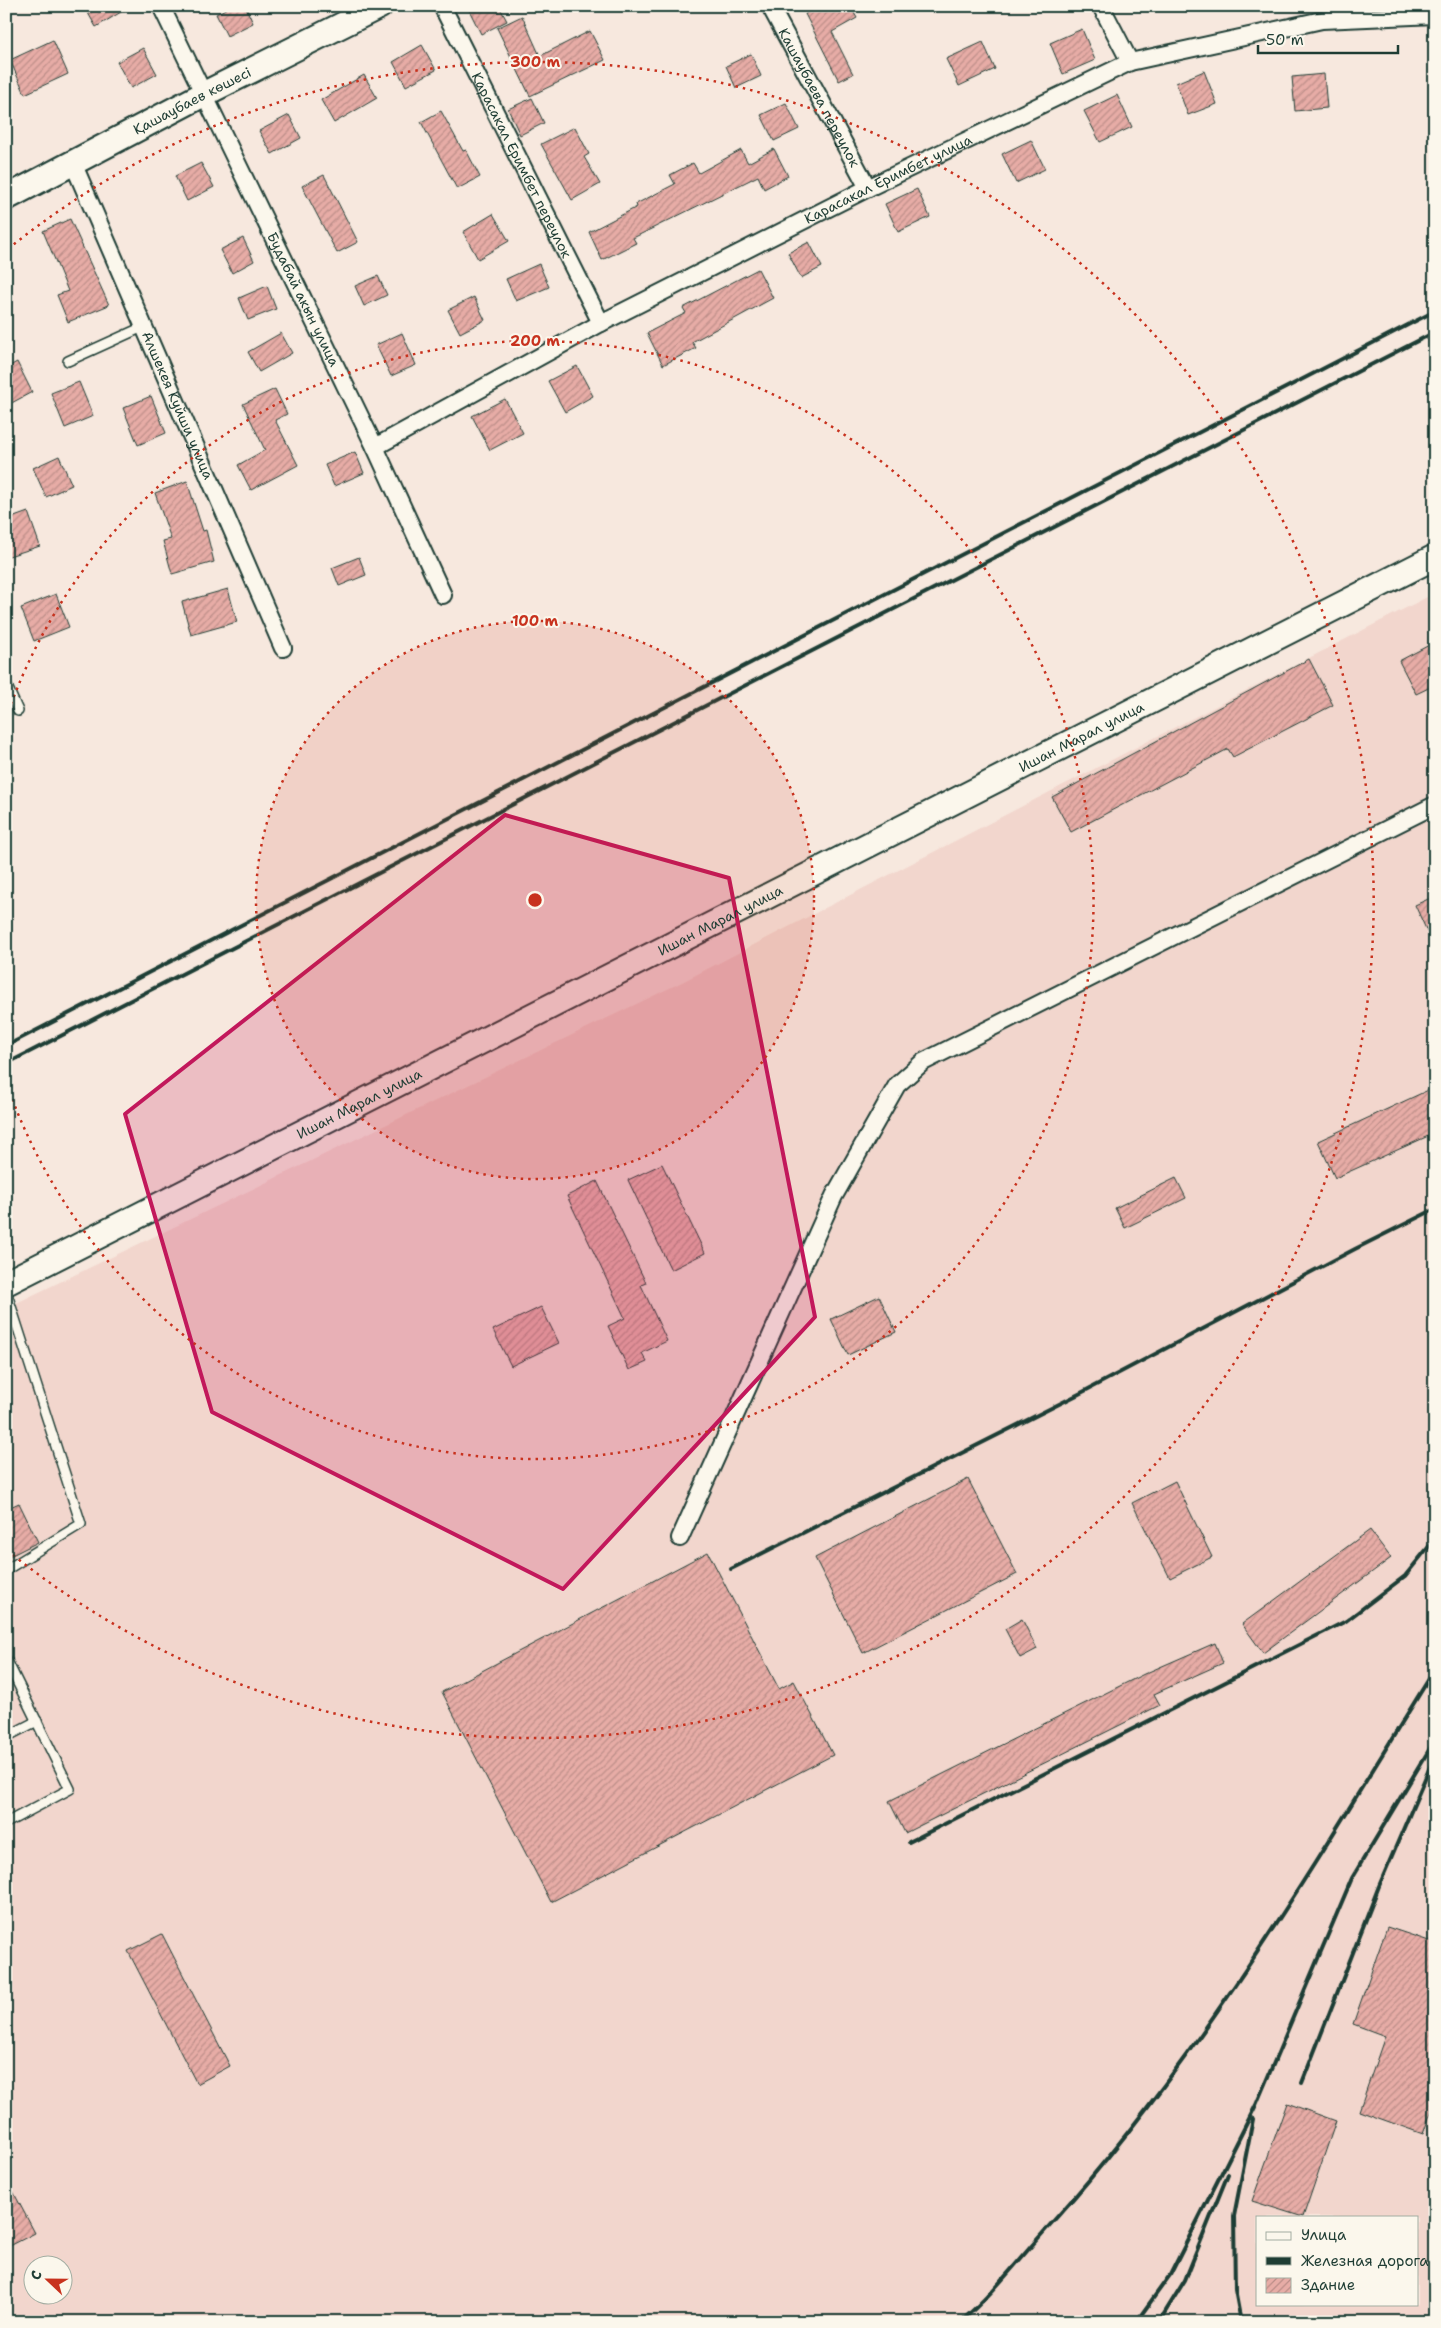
<svg xmlns="http://www.w3.org/2000/svg" width="1441" height="2328" font-family="'Shantell Sans',sans-serif">
	<defs>
		<pattern id="building-hatch" width="6" height="6" patternUnits="userSpaceOnUse" patternTransform="scale(1.25)"><rect width="6" height="6" fill="#e7aca6"/><path d="M-1 1l2-2M0 6l6-6M5 7l2-2" fill="none" stroke="#bb8d88"/></pattern>
	</defs>
	<rect width="100%" height="100%" fill="#f7e8de"/>
	<filter id="ink" filterUnits="userSpaceOnUse"><feTurbulence type="fractalNoise" baseFrequency=".02" numOctaves="2"/><feDisplacementMap in="SourceGraphic" scale="10" xChannelSelector="R" yChannelSelector="G"/><feConvolveMatrix kernelMatrix="1 2 1 2 8 2 1 2 1" color-interpolation-filters="sRGB"/></filter>
	<g filter="url(#ink)">
		<!-- built -->
		<path fill="#f2d6cd" fill-rule="evenodd" d="M1435,593V2322H6V1308L682,982ZM1257,2217H1417V2304H1257ZM32,2266H62V2296H32Z"/>
		<!-- building -->
		<g fill="url(#building-hatch)" stroke="#1f3d34">
			<polygon points="84,6 131,6 96,27"/>
			<polygon points="231,6 245,6 253,23 227,36 216,14"/>
			<polygon points="467,6 499,6 507,21 481,34"/>
			<polygon points="819,6 850,6 857,18 832,32 853,74 839,81 805,14"/>
			<polygon points="522,16 540,56 590,31 605,60 530,96 497,28"/>
			<polygon points="1082,29 1095,60 1063,74 1050,43"/>
			<polygon points="53,40 68,74 25,94 10,60"/>
			<polygon points="983,42 995,69 959,86 946,59"/>
			<polygon points="422,45 436,70 406,86 393,62"/>
			<polygon points="143,48 157,74 131,88 117,62"/>
			<polygon points="751,54 761,76 736,88 726,66"/>
			<polygon points="1204,71 1217,104 1188,115 1176,83"/>
			<polygon points="1324,74 1327,108 1295,111 1292,77"/>
			<polygon points="364,75 377,98 334,123 321,100"/>
			<polygon points="1117,95 1132,127 1100,142 1084,111"/>
			<polygon points="532,98 544,123 520,135 508,109"/>
			<polygon points="786,103 799,129 774,141 761,115"/>
			<polygon points="441,111 463,151 466,150 480,177 457,189 421,122"/>
			<polygon points="289,115 301,138 272,154 259,131"/>
			<polygon points="575,127 589,154 584,157 600,184 572,200 541,144"/>
			<polygon points="1031,140 1045,169 1016,183 1002,154"/>
			<polygon points="774,149 788,176 764,189 758,176 633,238 636,243 602,260 589,232 637,207 636,204 675,184 670,175 693,163 699,173 741,150 748,163"/>
			<polygon points="201,163 214,187 187,201 175,176"/>
			<polygon points="324,175 358,242 337,253 302,186"/>
			<polygon points="917,189 930,217 898,232 885,204"/>
			<polygon points="493,214 509,241 478,259 463,232"/>
			<polygon points="70,219 109,305 68,322 57,295 68,291 43,231"/>
			<polygon points="243,238 254,261 232,273 220,250"/>
			<polygon points="809,242 822,267 801,278 788,253"/>
			<polygon points="539,264 549,287 516,301 506,279"/>
			<polygon points="758,269 773,298 692,342 696,348 663,365 647,333 686,313 683,308"/>
			<polygon points="378,276 387,295 364,306 355,286"/>
			<polygon points="267,286 276,309 248,320 239,298"/>
			<polygon points="474,297 485,320 460,333 448,310"/>
			<polygon points="281,333 292,353 259,372 248,352"/>
			<polygon points="402,333 416,365 391,376 376,345"/>
			<polygon points="17,362 32,392 6,406 6,368"/>
			<polygon points="577,366 593,396 565,412 548,381"/>
			<polygon points="79,382 93,416 65,428 51,393"/>
			<polygon points="275,389 287,414 275,420 298,465 251,490 238,465 265,450 243,404"/>
			<polygon points="151,396 166,433 138,445 123,408"/>
			<polygon points="505,399 523,433 490,450 472,416"/>
			<polygon points="355,452 364,473 334,486 325,465"/>
			<polygon points="59,456 72,485 46,497 33,468"/>
			<polygon points="187,481 203,531 206,530 214,562 172,574 163,541 171,539 155,493"/>
			<polygon points="28,512 40,546 6,557 6,520"/>
			<polygon points="359,557 366,575 339,586 332,568"/>
			<polygon points="228,589 237,622 191,635 182,602"/>
			<polygon points="56,594 69,627 34,641 21,608"/>
			<polygon points="1435,642 1435,685 1416,694 1399,661"/>
			<polygon points="1309,659 1333,705 1233,757 1228,749 1071,832 1052,797"/>
			<polygon points="1435,896 1435,949 1415,905"/>
			<polygon points="1435,1087 1435,1133 1335,1178 1318,1141"/>
			<polygon points="662,1164 705,1253 671,1270 628,1180"/>
			<polygon points="1176,1178 1186,1198 1125,1228 1115,1208"/>
			<polygon points="597,1181 646,1283 641,1285 667,1341 642,1353 647,1362 629,1370 608,1326 625,1318 567,1196"/>
			<polygon points="879,1296 896,1332 848,1355 831,1319"/>
			<polygon points="541,1307 559,1343 511,1366 493,1330"/>
			<polygon points="968,1479 1017,1574 863,1653 815,1558"/>
			<polygon points="1175,1481 1212,1557 1170,1578 1132,1503"/>
			<polygon points="19,1503 38,1542 6,1558 6,1509"/>
			<polygon points="1370,1530 1391,1558 1263,1653 1242,1624"/>
			<polygon points="708,1552 779,1689 794,1681 833,1755 551,1902 442,1692"/>
			<polygon points="1022,1619 1037,1649 1020,1658 1005,1629"/>
			<polygon points="1215,1643 1223,1663 1154,1694 1160,1705 905,1833 889,1801 1144,1674"/>
			<polygon points="1387,1927 1435,1943 1435,2101 1423,2134 1359,2111 1385,2036 1353,2024"/>
			<polygon points="162,1934 230,2066 197,2084 128,1951"/>
			<polygon points="1287,2103 1336,2121 1303,2217 1252,2201"/>
			<polygon points="6,2178 35,2233 6,2248"/>
		</g>
		<g fill="none" stroke-linecap="round" stroke-linejoin="round">
			<!-- lane casing -->
			<g stroke="#1f3d34" stroke-width="12">
				<g id="lane">
					<polyline points="68,361 145,326"/>
					<polyline points="6,684 18,711"/>
					<polyline points="6,1291 81,1524 6,1570"/>
					<polyline points="6,1659 70,1789 6,1823"/>
					<polyline points="6,1737 37,1721"/>
				</g>
			</g>
			<!-- street casing -->
			<g stroke="#1f3d34" stroke-width="20">
				<g id="street">
					<path id="s1" d="M161,6L375,447L443,595"/>
					<path id="s2" d="M442,6L601,323"/>
					<path id="s3" d="M770,6L868,188"/>
					<polyline points="1101,6 1130,62"/>
					<path id="s4" d="M73,163L283,648"/>
					<path id="s5" d="M375,447L601,323L868,188L1130,62L1322,20L1435,15"/>
					<polyline points="680,1538 834,1196 897,1085 923,1062 1435,805"/>
				</g>
			</g>
			<!-- secondary casing -->
			<g stroke="#1f3d34" stroke-width="28">
				<g id="secondary">
					<path id="s6" d="M6,198L204,94L380,6"/>
					<path id="s7" d="M6,1283L1435,557"/>
				</g>
			</g>
			<!-- lane -->
			<use href="#lane" stroke="#fbf7ec" stroke-width="9"/>
			<!-- street -->
			<use href="#street" stroke="#fbf7ec" stroke-width="16"/>
			<!-- secondary -->
			<use href="#secondary" stroke="#fbf7ec" stroke-width="24"/>
			<!-- rail -->
			<g stroke="#1f3d34" stroke-width="4">
				<polyline points="6,1046 1435,311"/>
				<polyline points="6,1064 1435,332"/>
				<polyline points="731,1569 1079,1394 1355,1249 1435,1209"/>
				<polyline points="909,1842 1346,1621 1405,1576 1435,1539"/>
				<polyline points="1302,2083 1379,1886 1435,1755"/>
				<path d="M960,2322C993,2294 1020,2258 1049,2226C1201,2058 1316,1861 1435,1669"/>
				<polyline points="1136,2322 1170,2275 1256,2105 1352,1878 1435,1740"/>
				<polyline points="1159,2322 1185,2280 1228,2174"/>
				<polyline points="1241,2322 1235,2290 1234,2216 1253,2119"/>
			</g>
		</g>
	</g>
	<!-- marked area -->
	<path fill="#c2185b" fill-opacity="0.2" stroke="#c2185b" stroke-width="4" stroke-linejoin="round" d="M505,815L729,878L815,1317L563,1589L212,1412L125,1114Z"/>
	<!-- distance rings -->
	<circle cx="535" cy="900" r="279" fill="#c8321e" fill-opacity=".12"/>
	<g fill="none" stroke="#c8321e" stroke-width="2.5" stroke-dasharray="2.5 5">
		<circle cx="535" cy="900" r="279"/>
		<path d="M6 718A559 559 0 1 1 6 1082"/>
		<path d="M8 249A838 838 0 1 1 8 1551"/>
	</g>
	<g text-anchor="middle" dominant-baseline="central" stroke-width="4" stroke-linejoin="round" paint-order="stroke">
		<!-- street labels -->
		<g font-size="14" fill="#1f3d34" stroke="#fbf7ec">
			<text stroke="none"><textPath href="#s3" startOffset="104">Кашаубаева переулок</textPath></text>
			<text stroke="none"><textPath href="#s6" startOffset="210">Қашаубаев көшесі</textPath></text>
			<text stroke="none"><textPath href="#s2" startOffset="178">Карасакал Еримбет переулок</textPath></text>
			<text stroke="none"><textPath href="#s5" startOffset="579">Карасакал Еримбет улица</textPath></text>
			<text stroke="none"><textPath href="#s1" startOffset="326">Будабай акын улица</textPath></text>
			<text stroke="none"><textPath href="#s4" startOffset="264">Алшекея Куйши улица</textPath></text>
			<text stroke="none"><textPath href="#s7" startOffset="1206">Ишан Марал улица</textPath></text>
			<text stroke="none"><textPath href="#s7" startOffset="801">Ишан Марал улица</textPath></text>
			<text stroke="none"><textPath href="#s7" startOffset="396">Ишан Марал улица</textPath></text>
		</g>
	</g>
	<circle cx="535" cy="900" r="8" fill="#c8321e" stroke="#fbf7ec" stroke-width="2.5"/>
	<g font-size="15" text-anchor="middle" font-weight="bold" fill="#c8321e" stroke="#fbf7ec" stroke-width="4" stroke-linejoin="round" paint-order="stroke">
		<text x="535" y="67">300 m</text>
		<text x="535" y="346">200 m</text>
		<text x="535" y="626">100 m</text>
	</g>
	<!-- margin -->
	<rect width="1441" height="2328" fill="none" stroke="#fbf7ec" stroke-width="25"/>
	<rect x="12" y="12" width="1416" height="2303" fill="none" stroke="#1f3d34" stroke-width="2" filter="url(#ink)"/>
	<!-- legend -->
	<rect x="1256" y="2216" width="162" height="90" fill="#fbf7ec" stroke="#a3ada2"/>
	<rect x="1266" y="2232" width="25" height="8" fill="#fbf7ec" stroke="#a3ada2"/>
	<text x="1301" y="2240" font-size="15" fill="#1f3d34">Улица</text>
	<rect x="1266" y="2257" width="25" height="8" fill="#1f3d34" stroke="#a3ada2"/>
	<text x="1301" y="2266" font-size="15" fill="#1f3d34">Железная дорога</text>
	<rect x="1266" y="2278" width="25" height="15" fill="url(#building-hatch)" stroke="#a3ada2"/>
	<text x="1301" y="2290" font-size="15" fill="#1f3d34">Здание</text>
	<!-- north arrow -->
	<g transform="translate(48 2280) rotate(292)"><circle r="24" fill="#fbf7ec" stroke="#a3ada2"/>
	<path d="M0-4L9 19L0 12L-9 19Z" fill="#c8321e"/>
	<text y="-8" font-size="14" font-weight="bold" text-anchor="middle" fill="#1f3d34">С</text>
	</g>
	<!-- scale -->
	<path d="M1258 45v8h140v-8" fill="none" stroke="#1f3d34" stroke-width="2.5"/>
	<text x="1266" y="45" font-size="15" fill="#1f3d34" stroke="#fbf7ec" stroke-width="4" paint-order="stroke">50 m</text>
</svg>
